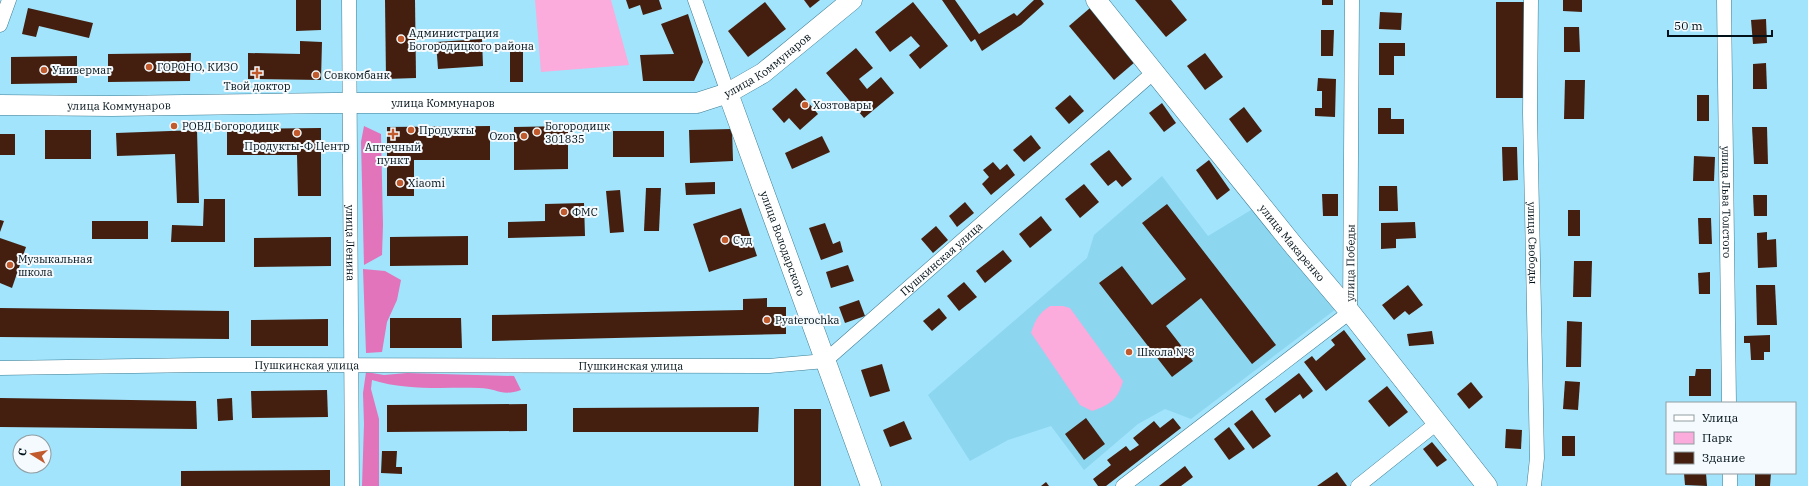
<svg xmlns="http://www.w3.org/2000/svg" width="1808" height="486" font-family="'IBM Plex Serif',serif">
	<rect width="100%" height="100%" fill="#a2e4fc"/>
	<!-- built -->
	<polygon fill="#8cd6f0" points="1162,176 1208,236 1256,207 1336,309 1191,419 1165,409 1138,424 1084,470 1051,426 1008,440 970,461 928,395 1087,258 1094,235"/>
	<!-- green -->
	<g fill="#fbabdc">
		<polygon points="535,0 611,0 629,65 541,72"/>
		<path d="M1050,306H1063L1070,308L1123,381C1118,400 1109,405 1092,411L1080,405L1031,333C1035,320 1039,313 1050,306Z"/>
	</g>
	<!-- forest -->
	<g fill="#e174ba">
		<polygon points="364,126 381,134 383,225 382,255 364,265 361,142"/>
		<polygon points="363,269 385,271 401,280 397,300 387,322 382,352 366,353"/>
		<path d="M366,372L384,375L407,373L514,376L521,390C501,397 497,388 479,388C443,387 407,391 372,380L371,389L379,419V486H362L364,424L363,393Z"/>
	</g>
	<!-- building -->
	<g fill="#441f0f">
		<polygon points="296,0 321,0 321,30 296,31"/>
		<polygon points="385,0 415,0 416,78 386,79"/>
		<polygon points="626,0 659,0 662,9 643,15 640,5 629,9"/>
		<polygon points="804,0 820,0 810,8"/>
		<polygon points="942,0 955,0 979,34 1014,13 1017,16 1034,0 1041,0 1044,4 1021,25 982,51 975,39 971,42"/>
		<polygon points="1135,0 1171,0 1187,20 1166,37"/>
		<rect x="1322" y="0" width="11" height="5"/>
		<polygon points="1563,0 1582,0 1582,12 1563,11"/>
		<polygon points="765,2 786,29 748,57 728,31"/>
		<polygon points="913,2 948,46 920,69 909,55 920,46 911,36 890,52 875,32"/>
		<rect x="1496" y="2" width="28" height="96"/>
		<polygon points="28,8 93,23 89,38 39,26 36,37 22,34"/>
		<polygon points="1090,8 1135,62 1114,80 1069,26"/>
		<polygon points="1380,12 1402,13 1401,30 1379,29"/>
		<polygon points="688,14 703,62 694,81 643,81 640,55 674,54 661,24"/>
		<polygon points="1766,19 1767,43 1753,44 1751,20"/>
		<polygon points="1564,27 1579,27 1580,52 1564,52"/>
		<polygon points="1321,30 1334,30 1333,56 1321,56"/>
		<polygon points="482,39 483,66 438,69 436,42"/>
		<polygon points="300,41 322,42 321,80 248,79 248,53 300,54"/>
		<polygon points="1379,43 1405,43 1405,56 1394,56 1394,75 1379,75"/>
		<polygon points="856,48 873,68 859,79 867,89 881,77 894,93 864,118 826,73"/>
		<rect x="510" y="50" width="13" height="32"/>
		<polygon points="191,53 190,81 108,82 108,54"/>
		<polygon points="1205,53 1223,77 1205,90 1187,66"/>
		<polygon points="77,56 77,83 11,84 11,57"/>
		<polygon points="1766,63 1767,89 1753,89 1753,64"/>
		<polygon points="1318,78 1336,79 1335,117 1315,116 1315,108 1322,108 1322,91 1317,91"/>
		<polygon points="1565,80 1585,80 1584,119 1564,119"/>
		<polygon points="796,88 818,114 800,130 789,118 784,123 772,109"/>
		<polygon points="1070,95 1084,111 1069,124 1055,108"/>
		<rect x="1697" y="95" width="12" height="26"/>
		<polygon points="1162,103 1176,123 1164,132 1149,113"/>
		<polygon points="1244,107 1262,131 1247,143 1229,119"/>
		<polygon points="1378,108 1391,108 1391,119 1404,119 1404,134 1378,134"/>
		<polygon points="490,126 490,160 414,160 414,196 387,196 387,127"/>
		<polygon points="568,126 568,169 514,170 514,127"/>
		<polygon points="1752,127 1767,127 1768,164 1754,164"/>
		<polygon points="321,128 321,196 298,196 297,155 227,155 227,129"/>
		<polygon points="732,129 733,161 690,163 689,130"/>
		<rect x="45" y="130" width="46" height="29"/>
		<polygon points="197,130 199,203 177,203 175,154 117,156 116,133"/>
		<rect x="613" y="131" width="51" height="26"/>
		<rect x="0" y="134" width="15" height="21"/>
		<polygon points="1031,135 1041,148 1024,162 1013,150"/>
		<polygon points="822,136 830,152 792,169 785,153"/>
		<polygon points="1502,147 1517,147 1518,180 1503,181"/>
		<polygon points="1109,150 1132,179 1122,187 1116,180 1108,186 1090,164"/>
		<polygon points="1694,156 1715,157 1714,181 1693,181"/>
		<polygon points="1209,160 1230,190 1217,200 1196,170"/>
		<polygon points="993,162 1000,170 1007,164 1015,175 991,195 982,184 989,177 983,170"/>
		<polygon points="715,182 715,194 686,195 685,183"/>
		<polygon points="1084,184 1099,202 1080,218 1065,199"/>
		<polygon points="1379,186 1397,186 1398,211 1379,211"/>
		<polygon points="646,188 661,188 659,231 644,231"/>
		<polygon points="620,190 624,232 610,233 606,191"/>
		<polygon points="1322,194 1338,194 1338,216 1323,216"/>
		<polygon points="1753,195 1767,195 1767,216 1754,216"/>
		<polygon points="204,199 225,199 225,242 171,242 172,225 203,226"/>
		<polygon points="965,202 974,213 957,227 949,216"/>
		<polygon points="584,203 585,236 508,238 508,222 545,221 545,204"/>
		<polygon points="1167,204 1276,345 1252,364 1201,298 1166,326 1193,361 1172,377 1099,283 1122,266 1152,305 1186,279 1142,223"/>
		<polygon points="741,208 757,256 709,272 693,224"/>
		<rect x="1568" y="210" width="12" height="26"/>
		<polygon points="1041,216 1052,230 1030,248 1019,234"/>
		<polygon points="1698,218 1711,218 1712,244 1699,244"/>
		<polygon points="0,220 4,221 0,232"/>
		<rect x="92" y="221" width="56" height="18"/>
		<polygon points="1415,222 1416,238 1396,239 1396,248 1381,249 1381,223"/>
		<polygon points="825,223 833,244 840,241 843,252 821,260 809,228"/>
		<polygon points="936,226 948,240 933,253 921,239"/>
		<polygon points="1767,232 1767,240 1776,239 1777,267 1758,268 1757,233"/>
		<polygon points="468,236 468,265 390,266 390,237"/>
		<polygon points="331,237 331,266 254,267 254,238"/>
		<polygon points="0,238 26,247 12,288 0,283"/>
		<polygon points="1003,250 1012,261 985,283 976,271"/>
		<polygon points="1574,261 1592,261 1591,297 1573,297"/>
		<polygon points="848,265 854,281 831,288 826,272"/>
		<polygon points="1710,272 1710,294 1699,294 1698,273"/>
		<polygon points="964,282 977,297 959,311 947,296"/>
		<polygon points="1408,285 1423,305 1409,315 1405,311 1394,320 1382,305"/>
		<polygon points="1756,285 1775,285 1777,325 1757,325"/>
		<polygon points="767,298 767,307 786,307 786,334 492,341 492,315 743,310 743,299"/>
		<polygon points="859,300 865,316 845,323 839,307"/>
		<polygon points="0,308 229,311 229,339 0,337"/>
		<polygon points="939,308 947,318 932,331 923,321"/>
		<polygon points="390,318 461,318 462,348 390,348"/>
		<polygon points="328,319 328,346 251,346 251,320"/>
		<polygon points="1567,321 1582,322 1581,367 1566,367"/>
		<polygon points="1344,330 1366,359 1326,391 1304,362 1312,356 1316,361 1335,345 1331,340"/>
		<polygon points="1432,331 1434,344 1409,346 1407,334"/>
		<polygon points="1770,335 1770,352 1764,352 1764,360 1751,360 1750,343 1744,343 1744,336"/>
		<polygon points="882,364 890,391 870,397 861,370"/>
		<polygon points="1696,369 1711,369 1711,396 1689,396 1689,376 1695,376"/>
		<polygon points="1299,373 1313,391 1303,399 1300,394 1275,413 1265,399"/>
		<polygon points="1565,381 1580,382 1578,410 1563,409"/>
		<polygon points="1471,382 1483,397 1469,409 1457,394"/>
		<polygon points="1387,386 1408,412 1389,427 1368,401"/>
		<polygon points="327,390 328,417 252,418 251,391"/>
		<polygon points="0,398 196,401 197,429 0,427"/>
		<polygon points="232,398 233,420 218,421 217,399"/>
		<polygon points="527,404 527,431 387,432 387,405"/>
		<polygon points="759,407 758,432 573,432 573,408"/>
		<rect x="794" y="409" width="27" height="77"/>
		<polygon points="1252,410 1271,436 1253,449 1234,424"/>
		<polygon points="1086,418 1105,444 1084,460 1065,434"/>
		<polygon points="1173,418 1181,428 1106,486 1098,486 1093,479 1111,465 1107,460 1126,446 1130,451 1139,445 1133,438 1154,421 1160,428"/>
		<polygon points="904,421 912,439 890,447 883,430"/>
		<polygon points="1229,427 1245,449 1229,460 1214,439"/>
		<polygon points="1506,429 1522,430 1521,449 1505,448"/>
		<rect x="1562" y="436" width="13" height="20"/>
		<polygon points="1432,442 1447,460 1437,467 1423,449"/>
		<polygon points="382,451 397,451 396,467 402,467 402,474 381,473"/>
		<polygon points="1185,466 1193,477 1181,486 1159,486"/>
		<polygon points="330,470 330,486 181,486 181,471"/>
		<polygon points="1337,472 1347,486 1317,486"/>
		<polygon points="1684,473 1706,473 1707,486 1685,485"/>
		<polygon points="1755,473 1771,473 1770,486 1755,486"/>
		<polygon points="1046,482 1049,486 1041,486"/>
	</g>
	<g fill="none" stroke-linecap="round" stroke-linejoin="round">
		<!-- street casing -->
		<g stroke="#3c7d93" stroke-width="15">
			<g id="street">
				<path id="s1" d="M349,0L352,486"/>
				<polyline points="695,0 728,93"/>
				<path id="s2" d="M1531,0L1530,113L1537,458L1534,486"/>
				<path id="s3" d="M1724,0L1729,403"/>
				<polyline points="0,25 9,0"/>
				<path id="s4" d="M0,368L202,365L769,366L825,361L1154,72"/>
				<polyline points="1730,473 1730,486"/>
				<path id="s5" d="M1123,486L1350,312L1352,0"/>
				<polyline points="1358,486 1437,423"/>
			</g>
		</g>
		<!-- secondary casing -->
		<g stroke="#3c7d93" stroke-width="21">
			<g id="secondary">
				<path id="s6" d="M1096,0L1294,246L1350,312L1487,486"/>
				<path id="s7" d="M728,93L871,486"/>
				<path id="s8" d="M0,105L112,106L334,103H697L728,93L763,73L852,0"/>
			</g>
		</g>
		<!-- street -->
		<use href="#street" stroke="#fff" stroke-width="14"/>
		<!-- secondary -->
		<use href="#secondary" stroke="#fff" stroke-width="20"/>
	</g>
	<!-- markers -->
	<g fill="#c15b2d" stroke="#f4fafd" stroke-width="1.5">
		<circle cx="401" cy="39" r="4"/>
		<circle cx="149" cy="67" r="4"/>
		<circle cx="44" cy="70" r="4"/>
		<path d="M255 67h4v4h4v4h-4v4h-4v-4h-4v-4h4z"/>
		<circle cx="316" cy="75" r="4"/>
		<circle cx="805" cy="105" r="4"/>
		<circle cx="174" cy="126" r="4"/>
		<circle cx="411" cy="130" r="4"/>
		<circle cx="537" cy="132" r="4"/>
		<circle cx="297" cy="133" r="4"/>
		<path d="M391 128h4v4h4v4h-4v4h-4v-4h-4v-4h4z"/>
		<circle cx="524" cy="136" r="4"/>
		<circle cx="400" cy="183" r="4"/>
		<circle cx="564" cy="212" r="4"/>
		<circle cx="725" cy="240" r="4"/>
		<circle cx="10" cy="265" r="4"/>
		<circle cx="767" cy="320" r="4"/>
		<circle cx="1129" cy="352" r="4"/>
	</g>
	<g text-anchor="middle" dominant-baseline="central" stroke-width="4" stroke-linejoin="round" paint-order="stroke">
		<!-- poi labels -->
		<g font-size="11" fill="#001119" stroke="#f4fafd" text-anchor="start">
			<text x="409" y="33">Администрация<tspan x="409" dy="13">Богородицкого района</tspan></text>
			<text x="157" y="67">ГОРОНО, КИЗО</text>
			<text x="52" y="70">Универмаг</text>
			<text x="324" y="75">Совкомбанк</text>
			<text x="257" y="86" text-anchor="middle">Твой доктор</text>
			<text x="813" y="105">Хозтовары</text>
			<text x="182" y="126">РОВД Богородицк</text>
			<text x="545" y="126">Богородицк<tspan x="545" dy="13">301835</tspan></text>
			<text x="419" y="130">Продукты</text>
			<text x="516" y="136" text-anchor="end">Ozon</text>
			<text x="297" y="146" text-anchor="middle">Продукты-Ф Центр</text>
			<text x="393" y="147" text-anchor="middle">Аптечный<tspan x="393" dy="13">пункт</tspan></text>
			<text x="408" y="183">Xiaomi</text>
			<text x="572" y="212">ФМС</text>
			<text x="733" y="240">Суд</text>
			<text x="18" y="259">Музыкальная<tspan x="18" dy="13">школа</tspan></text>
			<text x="775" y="320">Pyaterochka</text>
			<text x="1137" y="352">Школа №8</text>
		</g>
		<!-- street labels -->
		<g font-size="11" fill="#001119" stroke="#f4fafd">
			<text stroke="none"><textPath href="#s8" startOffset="778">улица Коммунаров</textPath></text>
			<text stroke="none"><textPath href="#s8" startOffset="443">улица Коммунаров</textPath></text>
			<text stroke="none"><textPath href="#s8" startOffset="119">улица Коммунаров</textPath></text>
			<text stroke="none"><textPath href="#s3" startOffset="202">улица Льва Толстого</textPath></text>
			<text stroke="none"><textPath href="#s1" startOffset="243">улица Ленина</textPath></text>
			<text stroke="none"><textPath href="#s7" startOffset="160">улица Володарского</textPath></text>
			<text stroke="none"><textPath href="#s6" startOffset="312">улица Макаренко</textPath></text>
			<text stroke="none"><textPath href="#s2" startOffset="243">улица Свободы</textPath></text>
			<text stroke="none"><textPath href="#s4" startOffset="980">Пушкинская улица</textPath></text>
			<text stroke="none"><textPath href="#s5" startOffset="335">улица Победы</textPath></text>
			<text stroke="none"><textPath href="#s4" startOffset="307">Пушкинская улица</textPath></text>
			<text stroke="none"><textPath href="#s4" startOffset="631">Пушкинская улица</textPath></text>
		</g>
	</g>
	<!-- legend -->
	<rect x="1666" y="402" width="130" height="72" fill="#f4fafd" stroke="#929da2"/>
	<rect x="1674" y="415" width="20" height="6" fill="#ffffff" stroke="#929da2"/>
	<text x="1702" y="422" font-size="12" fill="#001119">Улица</text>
	<rect x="1674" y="432" width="20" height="12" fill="#fbabdc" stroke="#929da2"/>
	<text x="1702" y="442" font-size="12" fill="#001119">Парк</text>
	<rect x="1674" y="452" width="20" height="12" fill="#441f0f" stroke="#929da2"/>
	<text x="1702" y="462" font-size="12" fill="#001119">Здание</text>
	<!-- north arrow -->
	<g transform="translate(32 454) rotate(281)"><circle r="19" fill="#f4fafd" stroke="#929da2"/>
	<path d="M0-3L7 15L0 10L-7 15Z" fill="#c15b2d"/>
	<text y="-6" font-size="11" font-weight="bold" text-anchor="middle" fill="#001119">С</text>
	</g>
	<!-- scale -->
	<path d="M1668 30v6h104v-6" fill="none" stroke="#001119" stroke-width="2"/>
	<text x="1674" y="30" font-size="12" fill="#001119" stroke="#f4fafd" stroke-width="3" paint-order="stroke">50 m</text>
</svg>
